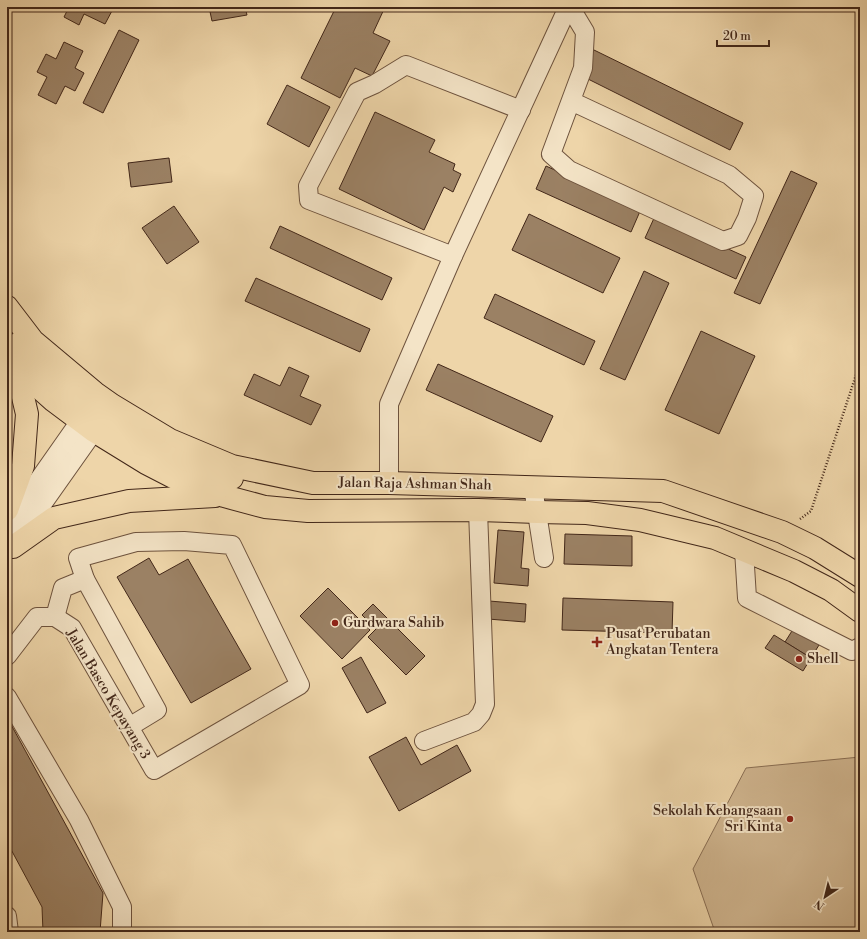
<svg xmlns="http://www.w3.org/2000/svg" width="867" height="939" font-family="'Libre Bodoni',serif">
	<rect width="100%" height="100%" fill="#eed5a9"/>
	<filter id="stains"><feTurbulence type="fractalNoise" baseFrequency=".005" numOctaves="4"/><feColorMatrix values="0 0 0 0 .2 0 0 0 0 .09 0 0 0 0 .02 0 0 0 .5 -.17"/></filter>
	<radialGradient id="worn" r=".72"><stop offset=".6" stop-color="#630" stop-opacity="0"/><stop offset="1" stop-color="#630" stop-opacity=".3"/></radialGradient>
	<!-- pitch -->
	<polygon fill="#d1b791" stroke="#8a6f55" points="860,757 860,932 715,932 693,869 746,768"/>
	<!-- building -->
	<g fill="#9b8164" stroke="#422719">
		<polygon points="69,7 114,7 105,24 84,14 79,25 64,17"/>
		<polygon points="209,7 245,7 247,15 212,21"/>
		<polygon points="336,7 385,7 373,33 390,41 372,76 355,68 340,98 301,78"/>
		<polygon points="119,30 139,40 103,113 83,103"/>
		<polygon points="64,42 83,51 75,68 84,73 75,91 65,86 56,104 38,95 47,77 37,72 46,54 56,59"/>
		<polygon points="594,50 743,123 730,150 582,76"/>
		<polygon points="287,85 330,107 309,147 267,124"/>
		<polygon points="375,112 435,140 429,152 455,164 453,170 461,174 453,192 444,187 424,230 339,189"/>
		<polygon points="169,158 172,182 131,187 128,163"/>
		<polygon points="546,166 641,209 631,232 536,189"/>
		<polygon points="791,171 817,183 760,304 734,293"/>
		<polygon points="174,206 199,242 167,264 142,228"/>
		<polygon points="529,214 620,258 603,293 512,250"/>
		<polygon points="655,216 746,257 736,279 645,238"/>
		<polygon points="280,226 392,278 382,300 270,248"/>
		<polygon points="644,271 669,283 625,380 600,369"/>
		<polygon points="256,278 370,329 360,352 245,301"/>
		<polygon points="495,294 595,341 584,365 484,318"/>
		<polygon points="701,331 755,356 719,434 665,410"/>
		<polygon points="438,364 553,416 541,442 426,390"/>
		<polygon points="289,367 309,376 300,396 321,405 311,425 244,395 254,374 280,386"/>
		<polygon points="498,530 524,532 521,568 529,569 528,586 494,583"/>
		<polygon points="565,534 632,536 632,566 564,564"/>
		<polygon points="149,558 159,575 188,559 251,669 191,703 117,577"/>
		<polygon points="328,588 370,630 342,659 300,616"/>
		<polygon points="563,598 673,602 672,633 562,630"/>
		<polygon points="489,601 526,604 525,622 488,619"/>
		<polygon points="373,604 425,656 406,675 368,637 376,629 362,615"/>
		<polygon points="802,615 827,632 811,658 785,642"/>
		<polygon points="774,635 811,658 803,671 765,648"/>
		<polygon points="361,657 386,703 367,713 342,668"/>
		<polygon points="7,719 8,719 103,893 100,932 43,932 42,907 7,842"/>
		<polygon points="406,737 421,765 457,745 471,771 399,811 369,757"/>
	</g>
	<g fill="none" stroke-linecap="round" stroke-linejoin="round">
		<!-- minor casing -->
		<g stroke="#6d523d" stroke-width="20">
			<g id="minor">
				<polyline points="570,7 585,32 583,68 551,154 569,170 723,241 738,236 747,218 754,196 729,175 571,101"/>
				<polyline points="453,256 309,200 308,186 357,92 375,84 406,65 521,110"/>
				<polyline points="389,483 389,404 453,256 568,7"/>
				<polyline points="533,487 544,558"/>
				<polyline points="7,525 80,421"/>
				<polyline points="17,540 94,431"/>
				<polyline points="744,550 747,598 852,651 860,647"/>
				<polyline points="55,617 63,588 85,579"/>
				<polyline points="7,656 37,617 55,617 72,628 154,770 300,685 232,545 184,541 136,542 78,558 85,579 157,710 129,727"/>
				<polyline points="7,697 79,820 122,907 122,932"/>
				<polyline points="424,741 474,722 481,714 485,704 478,510"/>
				<polyline points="7,916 9,932"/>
			</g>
		</g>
		<!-- major casing -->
		<g stroke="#422719" stroke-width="24">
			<g id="major">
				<polyline points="7,307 33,341 95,393 112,405 170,440 232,466 313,483 389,483 663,491 782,532 815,548 860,576"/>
				<polyline points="19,343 42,369 71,394 94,417 186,466 232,478"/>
				<polyline points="7,356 16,367 54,401 94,431 146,463 179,480 224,496 265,507 308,511 478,510 537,512 587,513 640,520 715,538 794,571 831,590 860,611"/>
				<polyline points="7,510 23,466 27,414 16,367"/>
				<polyline points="13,547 54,518 129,501 215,496"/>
			</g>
		</g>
		<!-- path -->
		<polyline stroke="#422719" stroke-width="2.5" stroke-dasharray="1 2" stroke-linecap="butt" points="800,519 811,511 860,363"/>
		<!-- minor -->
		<use href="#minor" stroke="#f4e4c7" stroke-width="18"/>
		<!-- major -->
		<use href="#major" stroke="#eed5a9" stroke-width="22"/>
	</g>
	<!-- markers -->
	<g fill="#8f2418" stroke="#f4e4c7" stroke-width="1.5">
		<circle cx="335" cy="623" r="4"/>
		<path d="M595 636h4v4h4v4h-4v4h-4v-4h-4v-4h4z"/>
		<circle cx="799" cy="659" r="4"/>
		<circle cx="790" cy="819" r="4"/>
	</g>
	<g text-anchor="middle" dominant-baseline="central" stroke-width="4" stroke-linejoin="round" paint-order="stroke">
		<!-- street labels -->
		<g font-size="14" fill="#422719" stroke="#f4e4c7">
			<text transform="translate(415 484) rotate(1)">Jalan Raja Ashman Shah</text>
			<text transform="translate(108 694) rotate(59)">Jalan Basco Kepayang 3</text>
		</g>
		<!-- poi labels -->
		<g font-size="14" fill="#422719" stroke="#f4e4c7" text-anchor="start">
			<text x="343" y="623">Gurdwara Sahib</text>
			<text x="606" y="634">Pusat Perubatan<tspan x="606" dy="16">Angkatan Tentera</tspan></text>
			<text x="807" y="659">Shell</text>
			<text x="782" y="811" text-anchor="end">Sekolah Kebangsaan<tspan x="782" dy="16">Sri Kinta</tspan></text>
		</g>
	</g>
	<!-- margin -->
	<rect width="867" height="939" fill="none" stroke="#eed5a9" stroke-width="24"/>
	<rect x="8" y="8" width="851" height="923" fill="none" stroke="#422719" stroke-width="2"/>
	<rect x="12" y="12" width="843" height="915" fill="none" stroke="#422719"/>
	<!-- north arrow -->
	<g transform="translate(825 897) rotate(215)" stroke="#f4e4c7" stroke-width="3" paint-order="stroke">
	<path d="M0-3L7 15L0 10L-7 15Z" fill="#422719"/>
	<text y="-6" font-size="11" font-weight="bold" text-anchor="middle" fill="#422719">N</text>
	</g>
	<!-- scale -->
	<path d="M717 40v6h52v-6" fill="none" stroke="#422719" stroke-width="2"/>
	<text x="723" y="40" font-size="12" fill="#422719" stroke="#f4e4c7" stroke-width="3" paint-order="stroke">20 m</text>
	<rect width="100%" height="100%" filter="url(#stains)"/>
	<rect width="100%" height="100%" fill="url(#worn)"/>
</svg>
